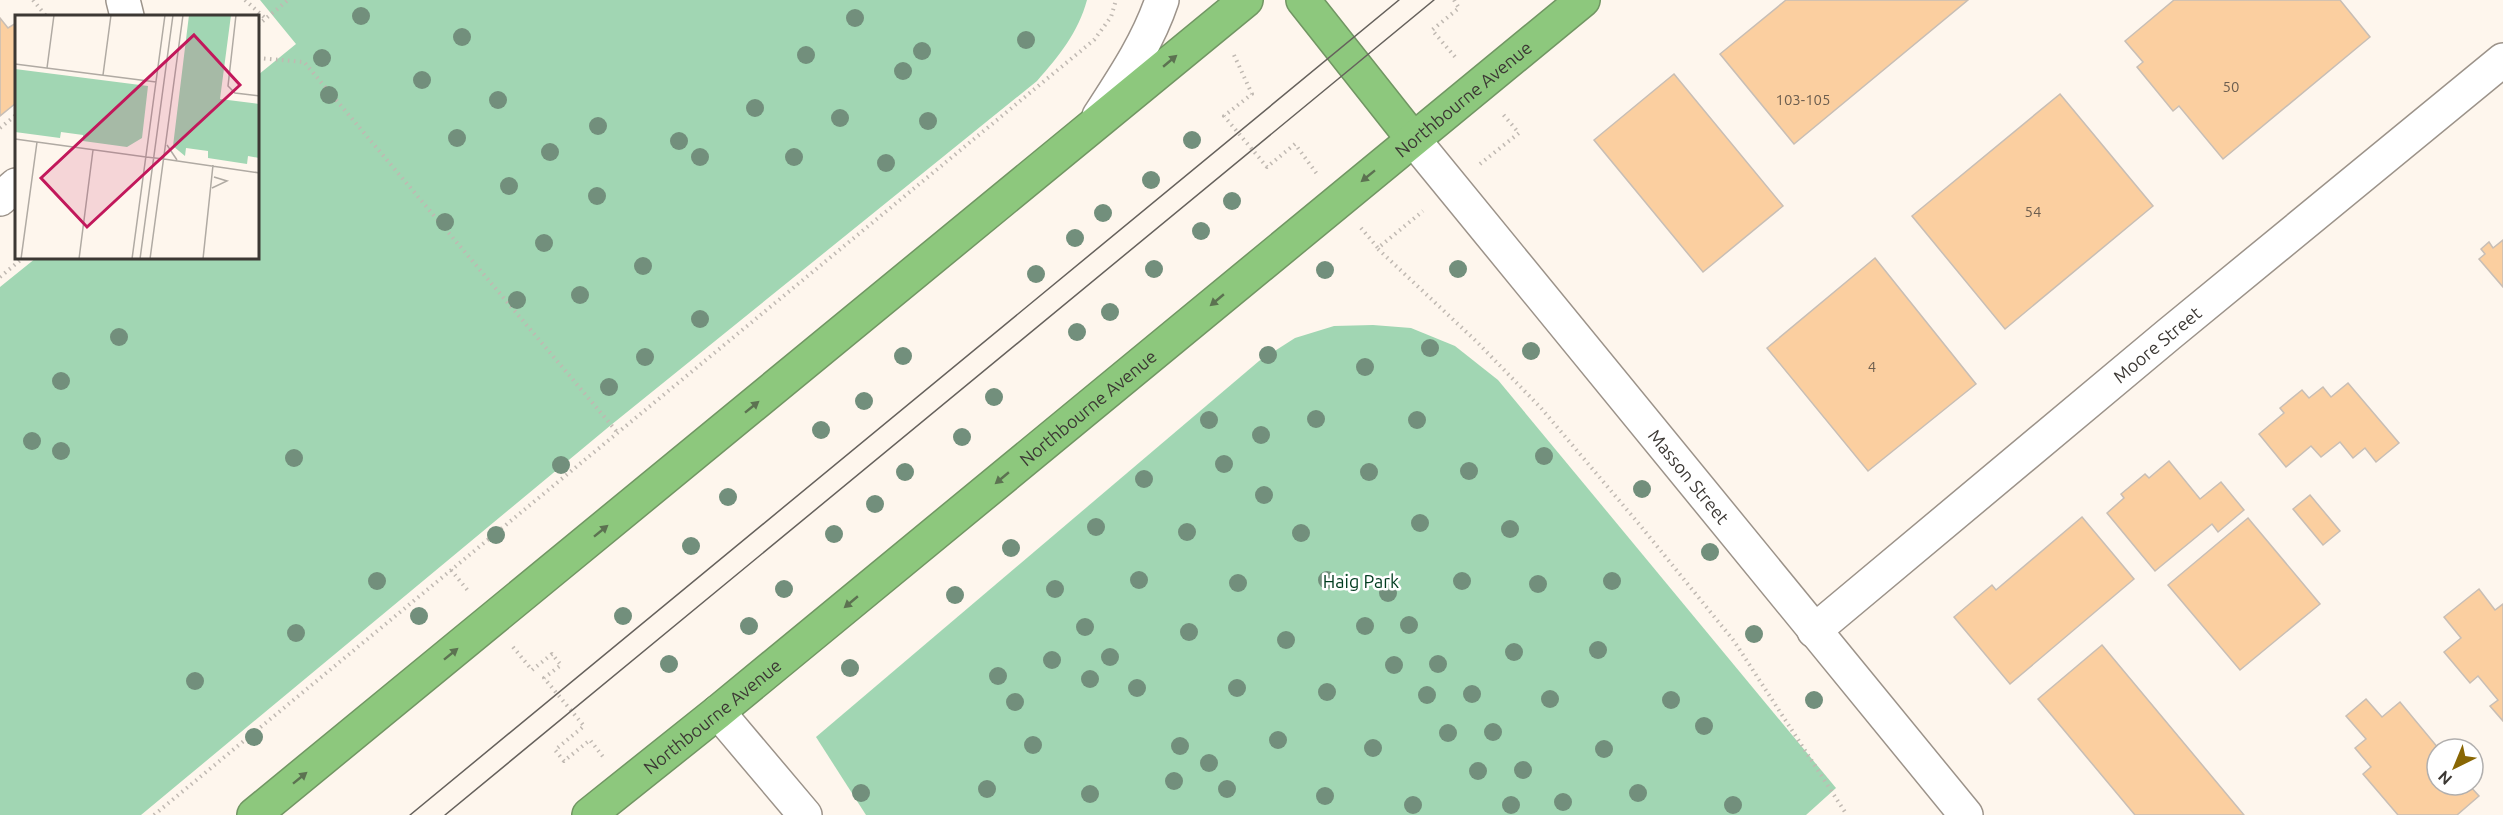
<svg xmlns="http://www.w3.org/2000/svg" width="2503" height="815" font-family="Ubuntu,sans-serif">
	<rect width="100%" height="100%" fill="#fef6ed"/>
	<!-- green -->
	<g fill="#a1d6b3">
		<path d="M260,0H1087C1078,33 1059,56 1037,81L611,425L141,815H0V287L36,258H258V75L296,44Z"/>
		<polygon points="1373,325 1411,328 1455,346 1498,380 1836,788 1806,815 866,815 816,737 1259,361 1295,338 1334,326"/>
	</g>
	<!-- building -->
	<g fill="#fbcfa0" stroke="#c8beb5" stroke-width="1.5">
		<polygon points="1786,0 1968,0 1794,144 1720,54"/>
		<polygon points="2174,0 2340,0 2370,37 2223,159 2179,106 2173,111 2137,67 2143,62 2125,41"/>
		<polygon points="0,18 8,28 16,23 16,103 0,116"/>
		<polygon points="1674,74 1783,206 1703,272 1594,140"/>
		<polygon points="2060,94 2153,206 2005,329 1912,216"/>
		<polygon points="2503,240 2503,287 2479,259 2485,254 2481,249 2489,242 2493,248"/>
		<polygon points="1875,258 1976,384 1868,471 1767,348"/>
		<polygon points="2348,383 2399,443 2376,462 2365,448 2353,458 2340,442 2321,457 2311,446 2286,467 2259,434 2284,413 2280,408 2302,390 2309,398 2323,387 2331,397"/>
		<polygon points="2169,461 2200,499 2221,482 2244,510 2218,532 2212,524 2155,571 2107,513 2124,498 2121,494 2145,474 2149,478"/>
		<polygon points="2310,495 2340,531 2323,545 2293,509"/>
		<polygon points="2082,517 2134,579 2010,684 1954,617 1992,585 1996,590"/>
		<polygon points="2248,518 2320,604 2240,670 2168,585"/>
		<polygon points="2479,589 2495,610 2503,604 2503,721 2490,706 2498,700 2478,676 2470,683 2444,652 2461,638 2444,617"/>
		<polygon points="2102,645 2244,815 2135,815 2038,699"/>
		<polygon points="2366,699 2382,717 2400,702 2439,749 2437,749 2437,785 2469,785 2479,796 2457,815 2398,815 2363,774 2371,767 2355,748 2366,739 2346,716"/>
	</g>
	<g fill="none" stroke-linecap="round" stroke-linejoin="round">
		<!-- minor casing -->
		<g stroke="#9c938a" stroke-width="36">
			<g id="minor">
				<polyline points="123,0 127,16"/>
				<path d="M1099,116C1123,79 1148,42 1162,0"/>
				<path id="s1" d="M1413,139L1966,815"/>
				<polyline points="0,199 16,185"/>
				<path id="s2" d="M1814,631L2168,335L2503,60"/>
				<polyline points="718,712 805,815"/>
			</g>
		</g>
		<!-- highway casing -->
		<g stroke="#719663" stroke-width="36">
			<g id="highway">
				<polyline points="1303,0 1413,139"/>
				<polyline points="254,815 1246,0"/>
				<path id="s3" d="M589,815L718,712L1583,0"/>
			</g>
		</g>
		<!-- path -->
		<g stroke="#c0b9b2" stroke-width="4" stroke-dasharray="1.5 4.5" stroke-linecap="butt">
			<polyline points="33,0 46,16"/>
			<polyline points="245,0 266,19"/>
			<polyline points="1454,0 1459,8 1432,30 1456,58"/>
			<polyline points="258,25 288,0"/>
			<polyline points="1234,55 1252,94 1224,116 1267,167 1295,144 1317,174"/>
			<polyline points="258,58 304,62 618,433"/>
			<polyline points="0,128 16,115"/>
			<polyline points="1480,164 1519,133 1501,112"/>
			<polyline points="1361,228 1378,248 1423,211"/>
			<polyline points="1378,249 1477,342 1541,408 1639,524 1734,641 1845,812"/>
			<polyline points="0,277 23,258"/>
			<polyline points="451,570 469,592"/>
			<polyline points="513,647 532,670 552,654 561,665 544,678 584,726 555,750 564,761 590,740 604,758"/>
			<polyline points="154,815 1094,40 1111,17 1116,0"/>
		</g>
		<!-- minor -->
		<use href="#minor" stroke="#fff" stroke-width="33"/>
		<!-- highway -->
		<use href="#highway" stroke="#8dc87d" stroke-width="33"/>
		<!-- tram -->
		<g stroke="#66615c" stroke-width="1.5">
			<polyline points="410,815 1399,0"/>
			<polyline points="445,815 1434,0"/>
		</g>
	</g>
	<!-- trees -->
	<g fill="#728f7c">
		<circle cx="361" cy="16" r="9"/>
		<circle cx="855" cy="18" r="9"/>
		<circle cx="462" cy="37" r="9"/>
		<circle cx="1026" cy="40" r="9"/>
		<circle cx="922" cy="51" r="9"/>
		<circle cx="806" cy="55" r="9"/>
		<circle cx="322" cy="58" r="9"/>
		<circle cx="903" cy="71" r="9"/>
		<circle cx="422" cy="80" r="9"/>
		<circle cx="329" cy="95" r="9"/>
		<circle cx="498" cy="100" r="9"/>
		<circle cx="755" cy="108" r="9"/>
		<circle cx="840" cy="118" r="9"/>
		<circle cx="928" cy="121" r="9"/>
		<circle cx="598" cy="126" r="9"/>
		<circle cx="457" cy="138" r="9"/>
		<circle cx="1192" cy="140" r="9"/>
		<circle cx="679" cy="141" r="9"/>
		<circle cx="550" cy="152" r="9"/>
		<circle cx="700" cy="157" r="9"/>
		<circle cx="794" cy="157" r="9"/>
		<circle cx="886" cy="163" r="9"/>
		<circle cx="1151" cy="180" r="9"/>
		<circle cx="509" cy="186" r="9"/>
		<circle cx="597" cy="196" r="9"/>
		<circle cx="1232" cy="201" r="9"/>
		<circle cx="1103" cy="213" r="9"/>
		<circle cx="445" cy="222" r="9"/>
		<circle cx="1201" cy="231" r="9"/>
		<circle cx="1075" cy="238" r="9"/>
		<circle cx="544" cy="243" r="9"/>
		<circle cx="643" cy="266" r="9"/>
		<circle cx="1154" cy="269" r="9"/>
		<circle cx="1458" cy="269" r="9"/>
		<circle cx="1325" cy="270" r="9"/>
		<circle cx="1036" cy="274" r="9"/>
		<circle cx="580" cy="295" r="9"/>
		<circle cx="517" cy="300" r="9"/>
		<circle cx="1110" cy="312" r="9"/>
		<circle cx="700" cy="319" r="9"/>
		<circle cx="1077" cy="332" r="9"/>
		<circle cx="119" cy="337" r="9"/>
		<circle cx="1430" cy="348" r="9"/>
		<circle cx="1531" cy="351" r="9"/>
		<circle cx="1268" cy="355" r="9"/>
		<circle cx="903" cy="356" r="9"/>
		<circle cx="645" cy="357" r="9"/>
		<circle cx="1365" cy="367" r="9"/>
		<circle cx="61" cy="381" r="9"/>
		<circle cx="609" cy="387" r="9"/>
		<circle cx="994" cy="397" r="9"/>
		<circle cx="864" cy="401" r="9"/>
		<circle cx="1316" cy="419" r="9"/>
		<circle cx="1209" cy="420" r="9"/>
		<circle cx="1417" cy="420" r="9"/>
		<circle cx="821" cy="430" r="9"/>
		<circle cx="1261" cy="435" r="9"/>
		<circle cx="962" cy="437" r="9"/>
		<circle cx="32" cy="441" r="9"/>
		<circle cx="61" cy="451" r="9"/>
		<circle cx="1544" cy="456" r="9"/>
		<circle cx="294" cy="458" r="9"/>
		<circle cx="1224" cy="464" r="9"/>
		<circle cx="561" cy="465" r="9"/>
		<circle cx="1469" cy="471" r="9"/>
		<circle cx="905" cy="472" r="9"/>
		<circle cx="1369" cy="472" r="9"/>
		<circle cx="1144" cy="479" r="9"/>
		<circle cx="1642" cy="489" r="9"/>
		<circle cx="1264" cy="495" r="9"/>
		<circle cx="728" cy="497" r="9"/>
		<circle cx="875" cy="504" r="9"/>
		<circle cx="1420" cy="523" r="9"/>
		<circle cx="1096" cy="527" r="9"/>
		<circle cx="1510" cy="529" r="9"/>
		<circle cx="1187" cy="532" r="9"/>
		<circle cx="1301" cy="533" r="9"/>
		<circle cx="834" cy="534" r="9"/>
		<circle cx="496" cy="535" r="9"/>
		<circle cx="691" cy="546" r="9"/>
		<circle cx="1011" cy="548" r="9"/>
		<circle cx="1710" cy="552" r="9"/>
		<circle cx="1139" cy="580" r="9"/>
		<circle cx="1327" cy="580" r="9"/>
		<circle cx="377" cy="581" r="9"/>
		<circle cx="1462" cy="581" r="9"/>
		<circle cx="1612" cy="581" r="9"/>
		<circle cx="1238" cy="583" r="9"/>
		<circle cx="1538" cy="584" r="9"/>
		<circle cx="784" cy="589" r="9"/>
		<circle cx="1055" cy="589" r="9"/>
		<circle cx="1388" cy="593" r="9"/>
		<circle cx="955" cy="595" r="9"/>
		<circle cx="419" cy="616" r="9"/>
		<circle cx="623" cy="616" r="9"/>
		<circle cx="1409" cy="625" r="9"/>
		<circle cx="749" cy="626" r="9"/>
		<circle cx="1365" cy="626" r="9"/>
		<circle cx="1085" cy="627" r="9"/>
		<circle cx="1189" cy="632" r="9"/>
		<circle cx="296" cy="633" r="9"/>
		<circle cx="1754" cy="634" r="9"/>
		<circle cx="1286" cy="640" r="9"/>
		<circle cx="1598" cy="650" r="9"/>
		<circle cx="1514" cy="652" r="9"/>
		<circle cx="1110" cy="657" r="9"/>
		<circle cx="1052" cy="660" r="9"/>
		<circle cx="669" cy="664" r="9"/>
		<circle cx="1438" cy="664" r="9"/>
		<circle cx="1394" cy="665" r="9"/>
		<circle cx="850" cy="668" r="9"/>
		<circle cx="998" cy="676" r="9"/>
		<circle cx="1090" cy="679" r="9"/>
		<circle cx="195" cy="681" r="9"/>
		<circle cx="1137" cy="688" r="9"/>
		<circle cx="1237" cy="688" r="9"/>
		<circle cx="1327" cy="692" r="9"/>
		<circle cx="1472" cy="694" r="9"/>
		<circle cx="1427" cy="695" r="9"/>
		<circle cx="1550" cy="699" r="9"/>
		<circle cx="1671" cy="700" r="9"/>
		<circle cx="1814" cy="700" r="9"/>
		<circle cx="1015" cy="702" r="9"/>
		<circle cx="1704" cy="726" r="9"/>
		<circle cx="1493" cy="732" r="9"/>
		<circle cx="1448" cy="733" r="9"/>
		<circle cx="254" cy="737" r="9"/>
		<circle cx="1278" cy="740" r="9"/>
		<circle cx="1033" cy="745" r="9"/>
		<circle cx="1180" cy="746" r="9"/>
		<circle cx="1373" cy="748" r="9"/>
		<circle cx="1604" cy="749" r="9"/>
		<circle cx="1209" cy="763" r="9"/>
		<circle cx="1523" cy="770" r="9"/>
		<circle cx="1478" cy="771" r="9"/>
		<circle cx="1174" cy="781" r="9"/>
		<circle cx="987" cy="789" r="9"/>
		<circle cx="1227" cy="789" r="9"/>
		<circle cx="861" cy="793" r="9"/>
		<circle cx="1638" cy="793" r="9"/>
		<circle cx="1090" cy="794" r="9"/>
		<circle cx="1325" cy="796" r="9"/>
		<circle cx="1563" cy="802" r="9"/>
		<circle cx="1413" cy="805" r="9"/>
		<circle cx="1511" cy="805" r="9"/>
		<circle cx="1733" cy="805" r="9"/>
	</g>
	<!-- one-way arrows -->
	<defs><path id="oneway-solid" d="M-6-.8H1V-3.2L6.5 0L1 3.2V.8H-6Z" transform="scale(1.5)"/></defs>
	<g fill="#5c7251">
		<use href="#oneway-solid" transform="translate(1170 61) rotate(-40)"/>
		<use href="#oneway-solid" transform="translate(1368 176) rotate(141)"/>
		<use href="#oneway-solid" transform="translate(1217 300) rotate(140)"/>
		<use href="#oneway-solid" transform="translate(752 407) rotate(-39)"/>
		<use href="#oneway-solid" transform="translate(1002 478) rotate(140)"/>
		<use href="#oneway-solid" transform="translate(601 531) rotate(-39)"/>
		<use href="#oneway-solid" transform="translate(851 602) rotate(140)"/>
		<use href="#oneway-solid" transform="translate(451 654) rotate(-39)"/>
		<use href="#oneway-solid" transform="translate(300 778) rotate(-39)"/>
	</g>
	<g text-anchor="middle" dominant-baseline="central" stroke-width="5" stroke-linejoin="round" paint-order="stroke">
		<!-- number labels -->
		<g font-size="15" fill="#6c5e4f">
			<text x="2231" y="86">50</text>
			<text x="1803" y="99">103-105</text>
			<text x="2033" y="211">54</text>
			<text x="1872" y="366">4</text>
		</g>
		<!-- street labels -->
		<g font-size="18" fill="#3c3834" stroke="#fff">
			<text stroke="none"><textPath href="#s3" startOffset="1130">Northbourne Avenue</textPath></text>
			<text stroke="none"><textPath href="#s2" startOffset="447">Moore Street</textPath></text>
			<text stroke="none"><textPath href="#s3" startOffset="644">Northbourne Avenue</textPath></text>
			<text stroke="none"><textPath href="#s1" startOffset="436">Masson Street</textPath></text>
			<text stroke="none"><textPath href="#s3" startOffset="158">Northbourne Avenue</textPath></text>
		</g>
		<!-- park labels -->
		<g font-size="18" fill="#003b1f" stroke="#fff">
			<text x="1361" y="581">Haig Park</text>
		</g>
	</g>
	<!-- overview -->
	<g transform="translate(15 15)">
		<rect width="244" height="244" fill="#fef6ed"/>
		<path d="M174,0H216L205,84L244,89V143L233,141L232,149L193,143V136L171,133L170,141L158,131ZM0,54L133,71L127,123L112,132L68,126V120L46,117L45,123L0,117Z" fill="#a1d6b3"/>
		<path fill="none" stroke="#b0aaa3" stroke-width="1.5" d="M221,0L213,71L220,78L245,81M0,49L141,67M32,53L39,0M88,60L96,0M0,124L131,142M152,130L162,145M131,142L149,144M149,144L245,158M197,173L212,166L199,162M6,244L22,127M64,244L78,135M117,244L150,0M125,244L158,0M135,244L168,0M188,244L198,150"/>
		<path fill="#c2185b" fill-opacity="0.15" stroke="#c2185b" stroke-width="3" d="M179,20L225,70L72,212L26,163Z"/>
		<rect width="244" height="244" fill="none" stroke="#3c3834" stroke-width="3"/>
	</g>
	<!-- north arrow -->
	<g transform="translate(2455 767) rotate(223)"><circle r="28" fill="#ffffff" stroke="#b1afae" stroke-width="1.5"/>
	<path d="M0-4.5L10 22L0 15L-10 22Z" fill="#896603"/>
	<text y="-9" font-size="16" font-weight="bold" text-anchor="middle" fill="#3c3834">N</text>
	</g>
</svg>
